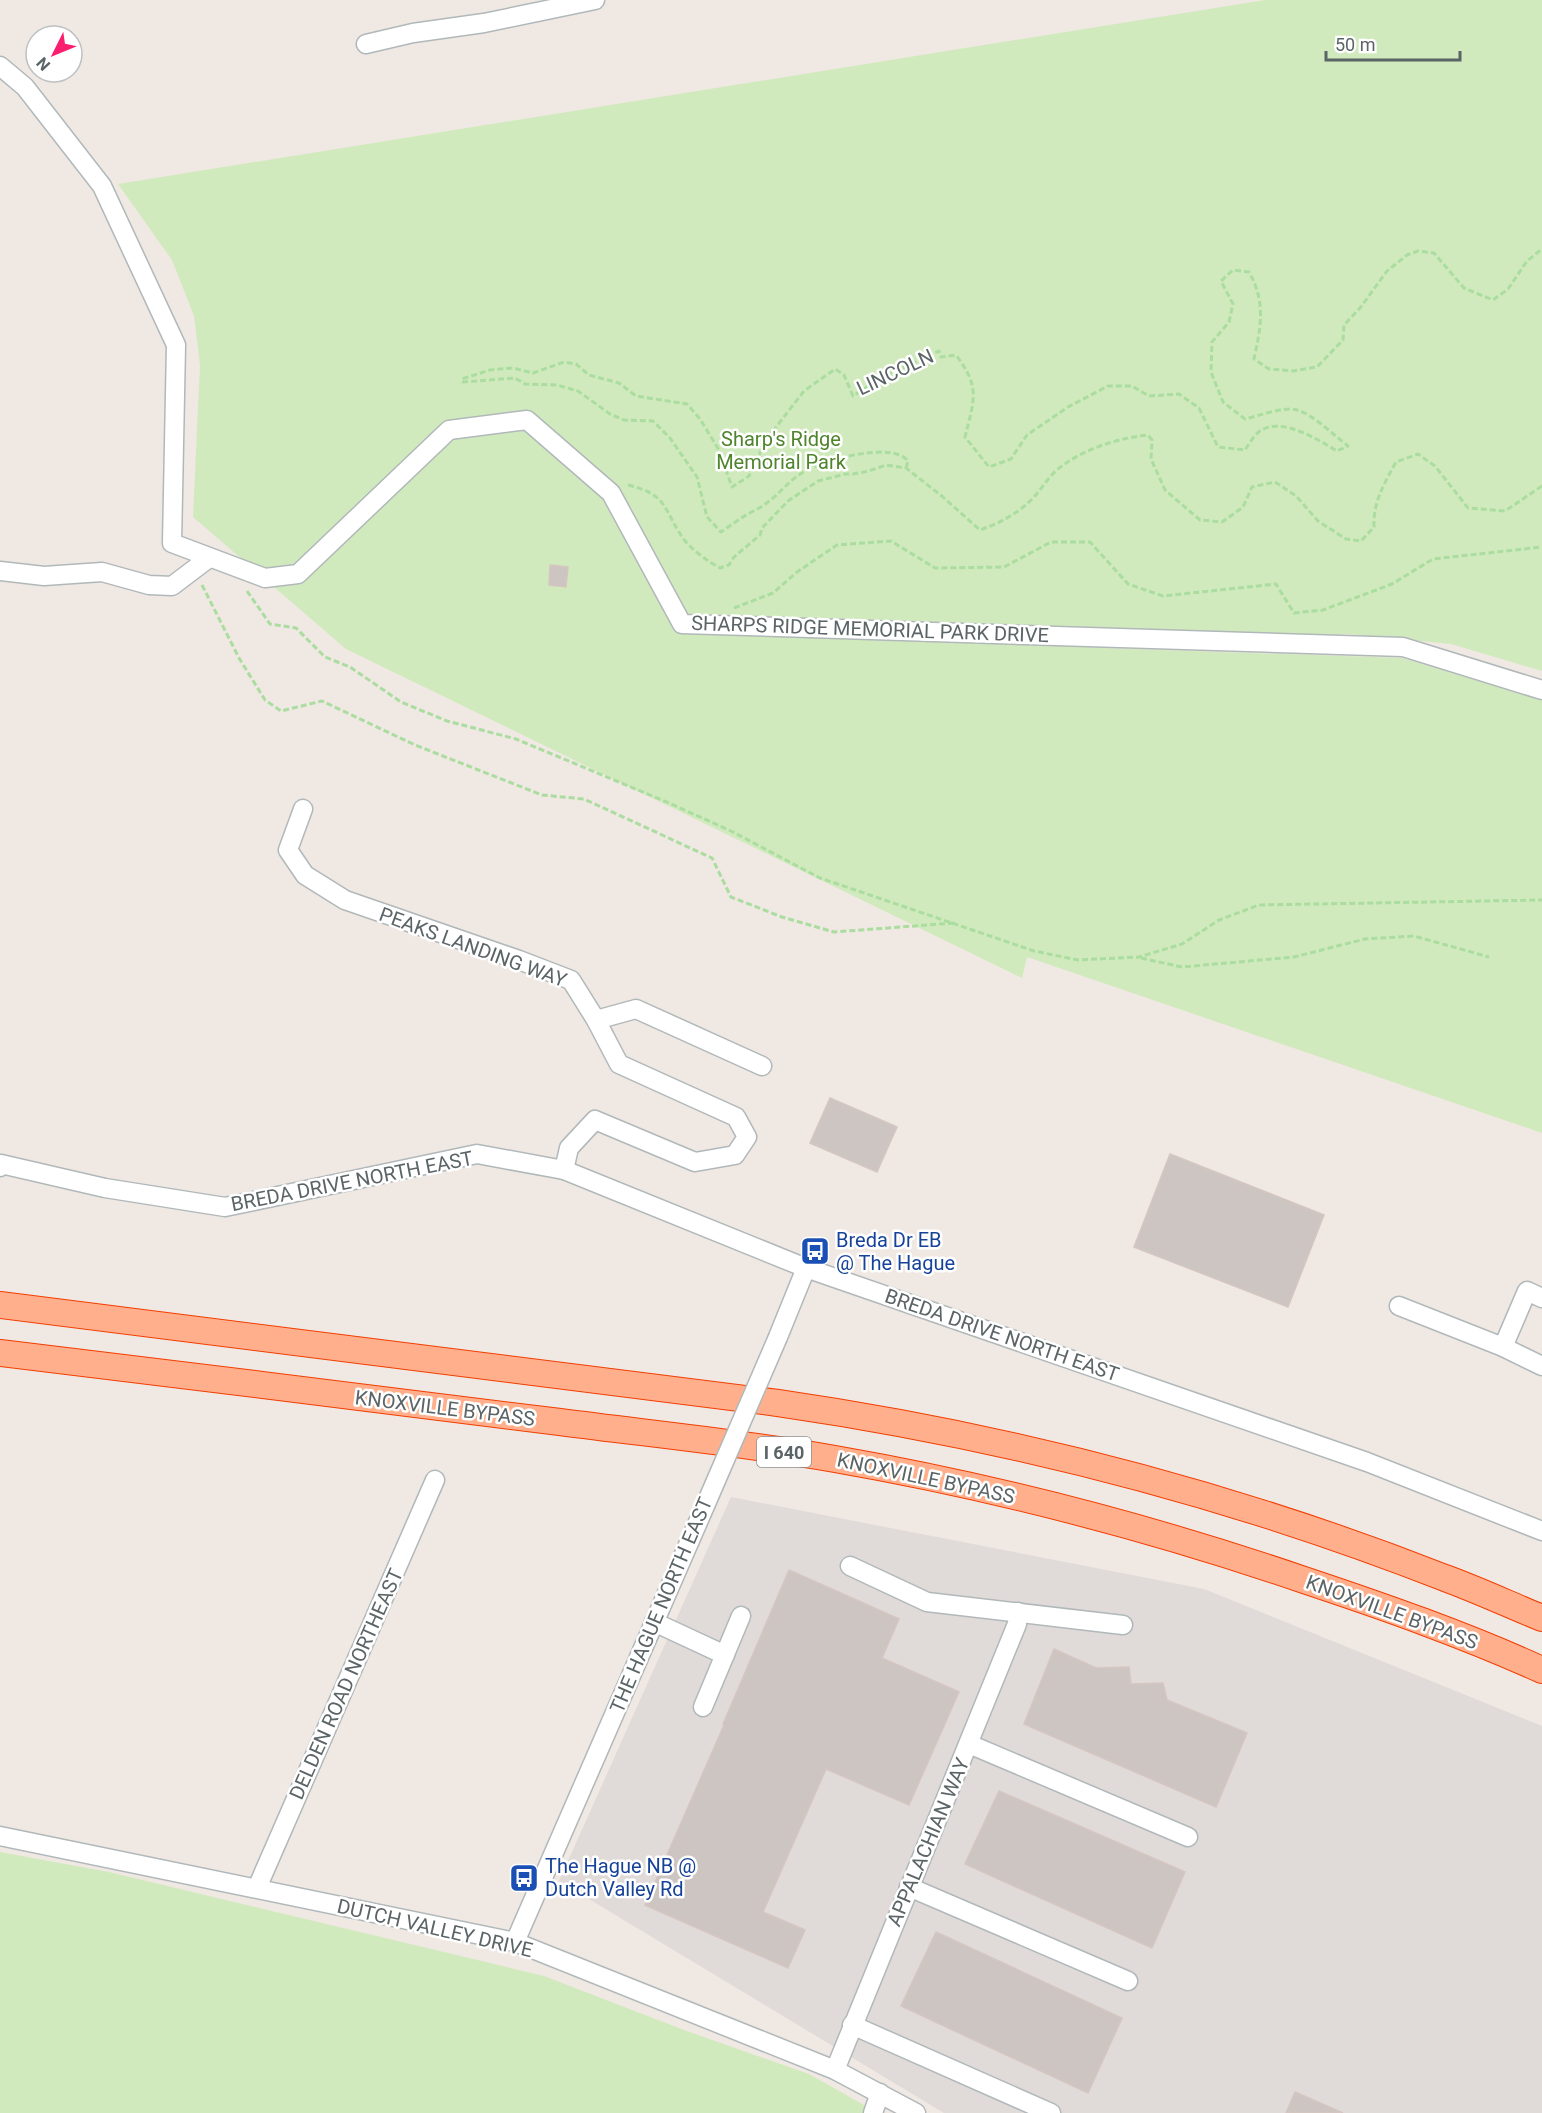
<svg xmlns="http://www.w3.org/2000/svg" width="1542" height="2113" font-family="Roboto,sans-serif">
	<rect width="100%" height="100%" fill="#f0e8e3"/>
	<!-- industrial -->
	<polygon fill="#e0dad8" points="731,1497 1204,1589 1542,1726 1542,2113 944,2113 559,1881"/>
	<!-- green -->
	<g fill="#d1eabd">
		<polygon points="1265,0 1542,0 1542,671 1451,644 1348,634 1103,648 1402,658 1542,700 1542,1133 1027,957 1022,978 346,649 193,517 200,365 194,316 172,260 118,184"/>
		<polygon points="0,1852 109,1872 544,1976 684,2030 809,2074 878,2113 0,2113"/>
	</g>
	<!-- building -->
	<g fill="#cdc5c2" stroke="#d5c6c1" stroke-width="1.5">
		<polygon points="550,565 568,567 566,587 549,585"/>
		<polygon points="830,1098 897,1127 877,1172 810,1143"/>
		<polygon points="1170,1154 1324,1215 1288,1307 1134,1247"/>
		<polygon points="789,1570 899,1619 882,1658 959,1692 909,1805 826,1769 763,1912 805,1930 788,1968 645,1905 724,1725 723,1724"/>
		<polygon points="1054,1649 1096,1668 1129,1667 1131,1684 1163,1683 1167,1700 1247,1733 1216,1807 1024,1724"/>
		<polygon points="999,1791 1185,1872 1152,1948 965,1864"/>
		<polygon points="936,1932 1122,2018 1088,2093 901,2006"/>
		<polygon points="1295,2092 1343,2113 1286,2113"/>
	</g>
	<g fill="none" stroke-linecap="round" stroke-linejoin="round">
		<!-- minor casing -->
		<g stroke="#b1b8ba" stroke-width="21">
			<g id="minor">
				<polyline points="366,44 413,33 484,23 595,0"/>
				<polyline points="0,66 25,87 102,186 176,345 172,543 265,578 298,574 449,430 527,420 611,493 682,624 1403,647 1542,690"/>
				<polyline points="0,571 44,576 102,572 149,585 172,586 209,558"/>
				<polyline points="303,809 288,850 305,875 345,900 519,960 571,980 596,1020 619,1064 736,1117 747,1137 735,1155 695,1162 595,1120 569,1148 564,1170"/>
				<polyline points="596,1020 636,1009 762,1066"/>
				<polyline points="0,1167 1,1164 105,1188 225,1207 477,1154 564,1170 806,1268 1367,1462 1542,1531"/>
				<polyline points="1399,1306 1503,1347 1542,1366"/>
				<polyline points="778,1337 806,1268"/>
				<polyline points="1503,1347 1527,1291 1542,1298"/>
				<polyline points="850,1566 927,1602 1123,1625"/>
				<polyline points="654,1622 725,1655"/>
				<polyline points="703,1707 741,1616"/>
				<polyline points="969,1744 1188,1837"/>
				<polyline points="0,1836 515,1942 835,2070 916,2113"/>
				<polyline points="909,1887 1128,1981"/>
				<polyline points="257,1888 435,1480"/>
				<polyline points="515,1942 705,1506"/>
				<polyline points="852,2025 1051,2113"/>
				<polyline points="835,2070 1017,1624 1018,1612"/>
				<polyline points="873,2113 880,2093"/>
			</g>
		</g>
		<!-- highway casing -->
		<g stroke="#f33d00" stroke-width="28">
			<g id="highway">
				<path d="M0,1305L778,1403C1005,1436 1231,1494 1445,1578C1478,1590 1510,1605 1542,1618"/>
				<path d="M0,1353C187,1376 373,1398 560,1422C652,1434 744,1443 835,1459C995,1487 1152,1528 1304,1580C1385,1607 1465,1635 1542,1670"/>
			</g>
		</g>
		<!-- path -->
		<g stroke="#aadd9f" stroke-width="3" stroke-dasharray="6 3" stroke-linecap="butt">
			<path d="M906,468L908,461C892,440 818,461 799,475C788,482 779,494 768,502C762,507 755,510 748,514C739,519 730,526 721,532L707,517L697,477L670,438L653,421L624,420L610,414L578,391L557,385L525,384L515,378L463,382L462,379L490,370L513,368L533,373L564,362L576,364L589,375L619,383L636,396L687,404L700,419L719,450L732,487L749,476L766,440L804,391L835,369L844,375L853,396L881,378L939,351L941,357L956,355C981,388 974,400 965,437L989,467L1011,459L1027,435L1068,407L1108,386H1132L1149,396L1179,394L1199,408L1218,447L1245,450C1249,444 1254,435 1260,431C1282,416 1318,440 1337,451L1348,446C1335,436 1311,413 1297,410C1284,406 1258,416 1245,419L1223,402L1211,372L1212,342L1229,322L1233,304L1221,281L1233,270L1249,272C1266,302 1261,327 1254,359L1269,369L1293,371L1317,367L1343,340L1344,325L1360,308L1387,271L1407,255L1418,251L1434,253L1464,288L1493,300L1508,289L1527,261L1542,249"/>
			<path d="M628,485C671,495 663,513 686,542C695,552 709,562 720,568L729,565L734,557L760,535L762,528L788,501L818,481L845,474H853L869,471L886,465L906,468L943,497L980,530C1000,523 1019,513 1034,497C1043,487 1051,473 1062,466C1086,448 1119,438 1148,435L1152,440L1151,459L1165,490L1200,520L1222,522L1243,507L1252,487L1275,482L1296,496L1318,521L1346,539L1361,541L1374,527C1373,502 1384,484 1396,462L1418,454L1435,466L1468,508L1505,511L1542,486"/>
			<polyline points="202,585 239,658 265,700 281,711 322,701 415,745 542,795 584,799 712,858 731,897 782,917 834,932 954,923"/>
			<polyline points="247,591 270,624 296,628 325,657 350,667 401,702 447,721 516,739 669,803 731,831 820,878 1034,951 1078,960 1139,957 1182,944 1219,920 1259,905 1542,900"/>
			<polyline points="734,608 773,593 797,572 837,545 891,541 935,568 1004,567 1051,542 1090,542 1128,584 1163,596 1276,584 1294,613 1323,610 1392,584 1433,559 1542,547"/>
			<polyline points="1141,958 1182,967 1294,957 1365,939 1414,936 1489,957"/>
		</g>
		<!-- minor -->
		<use href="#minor" stroke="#fff" stroke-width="18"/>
		<!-- highway -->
		<use href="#highway" stroke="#ffaf8b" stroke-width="26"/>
		<!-- minor-bridge casing -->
		<g stroke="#b1b8ba" stroke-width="21" stroke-linecap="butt">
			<polyline id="minor-bridge" points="705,1506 778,1337"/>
		</g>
		<!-- minor-bridge -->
		<use href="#minor-bridge" stroke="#fff" stroke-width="18"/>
	</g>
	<!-- icons -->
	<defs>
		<g id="bus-square" transform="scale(1.5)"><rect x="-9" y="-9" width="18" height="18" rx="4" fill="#1a4fb4" stroke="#fff"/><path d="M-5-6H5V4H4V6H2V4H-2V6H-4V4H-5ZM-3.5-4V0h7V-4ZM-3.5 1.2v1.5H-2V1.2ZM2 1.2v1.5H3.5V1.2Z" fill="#fff"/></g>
	</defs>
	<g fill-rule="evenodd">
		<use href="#bus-square" x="815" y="1251"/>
		<use href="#bus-square" x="524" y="1878"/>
	</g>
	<g text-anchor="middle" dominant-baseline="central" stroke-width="5" stroke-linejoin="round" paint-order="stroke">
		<!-- shield labels -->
		<rect fill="#fff" stroke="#8c9294" stroke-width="1.5" x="757" y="1437" width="54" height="30" rx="4.5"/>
		<g font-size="18" font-weight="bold" fill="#5b6466">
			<text x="784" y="1452">I 640</text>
		</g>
		<!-- street labels -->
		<g font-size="20" fill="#5b6466" stroke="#fff">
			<text transform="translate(895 372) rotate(-25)">LINCOLN</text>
			<text transform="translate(870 629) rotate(2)">SHARPS RIDGE MEMORIAL PARK DRIVE</text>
			<text transform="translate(473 947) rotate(20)">PEAKS LANDING WAY</text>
			<text transform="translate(352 1181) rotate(-11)">BREDA DRIVE NORTH EAST</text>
			<text transform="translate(1002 1335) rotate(19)">BREDA DRIVE NORTH EAST</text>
			<text transform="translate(445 1408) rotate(7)">KNOXVILLE BYPASS</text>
			<text transform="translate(926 1478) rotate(12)">KNOXVILLE BYPASS</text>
			<text transform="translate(661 1605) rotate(-67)">THE HAGUE NORTH EAST</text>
			<text transform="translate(1392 1612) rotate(20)">KNOXVILLE BYPASS</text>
			<text transform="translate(346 1684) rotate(-66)">DELDEN ROAD NORTHEAST</text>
			<text transform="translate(928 1842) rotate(-67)">APPALACHIAN WAY</text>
			<text transform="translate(435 1928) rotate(13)">DUTCH VALLEY DRIVE</text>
		</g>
		<!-- park labels -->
		<g font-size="20" fill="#4e842c" stroke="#fff">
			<text x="781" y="439">Sharp's Ridge<tspan x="781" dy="23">Memorial Park</tspan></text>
		</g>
		<!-- transit labels -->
		<g font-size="20" fill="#164399" stroke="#fff" text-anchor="start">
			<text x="836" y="1240">Breda Dr EB<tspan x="836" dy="23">@ The Hague</tspan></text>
			<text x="545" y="1866">The Hague NB @<tspan x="545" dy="23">Dutch Valley Rd</tspan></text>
		</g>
	</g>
	<!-- north arrow -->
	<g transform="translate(54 54) rotate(227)"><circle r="28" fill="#ffffff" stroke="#bdc1c2" stroke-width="1.5"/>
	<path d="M0-4.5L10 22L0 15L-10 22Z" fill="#fa1f6e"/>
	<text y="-9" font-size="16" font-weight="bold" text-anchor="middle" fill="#5b6466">N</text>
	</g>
	<!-- scale -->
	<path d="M1326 51v9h134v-9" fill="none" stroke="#5b6466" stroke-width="3"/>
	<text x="1335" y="51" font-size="18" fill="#5b6466" stroke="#ffffff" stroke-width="4.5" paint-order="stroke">50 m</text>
</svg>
